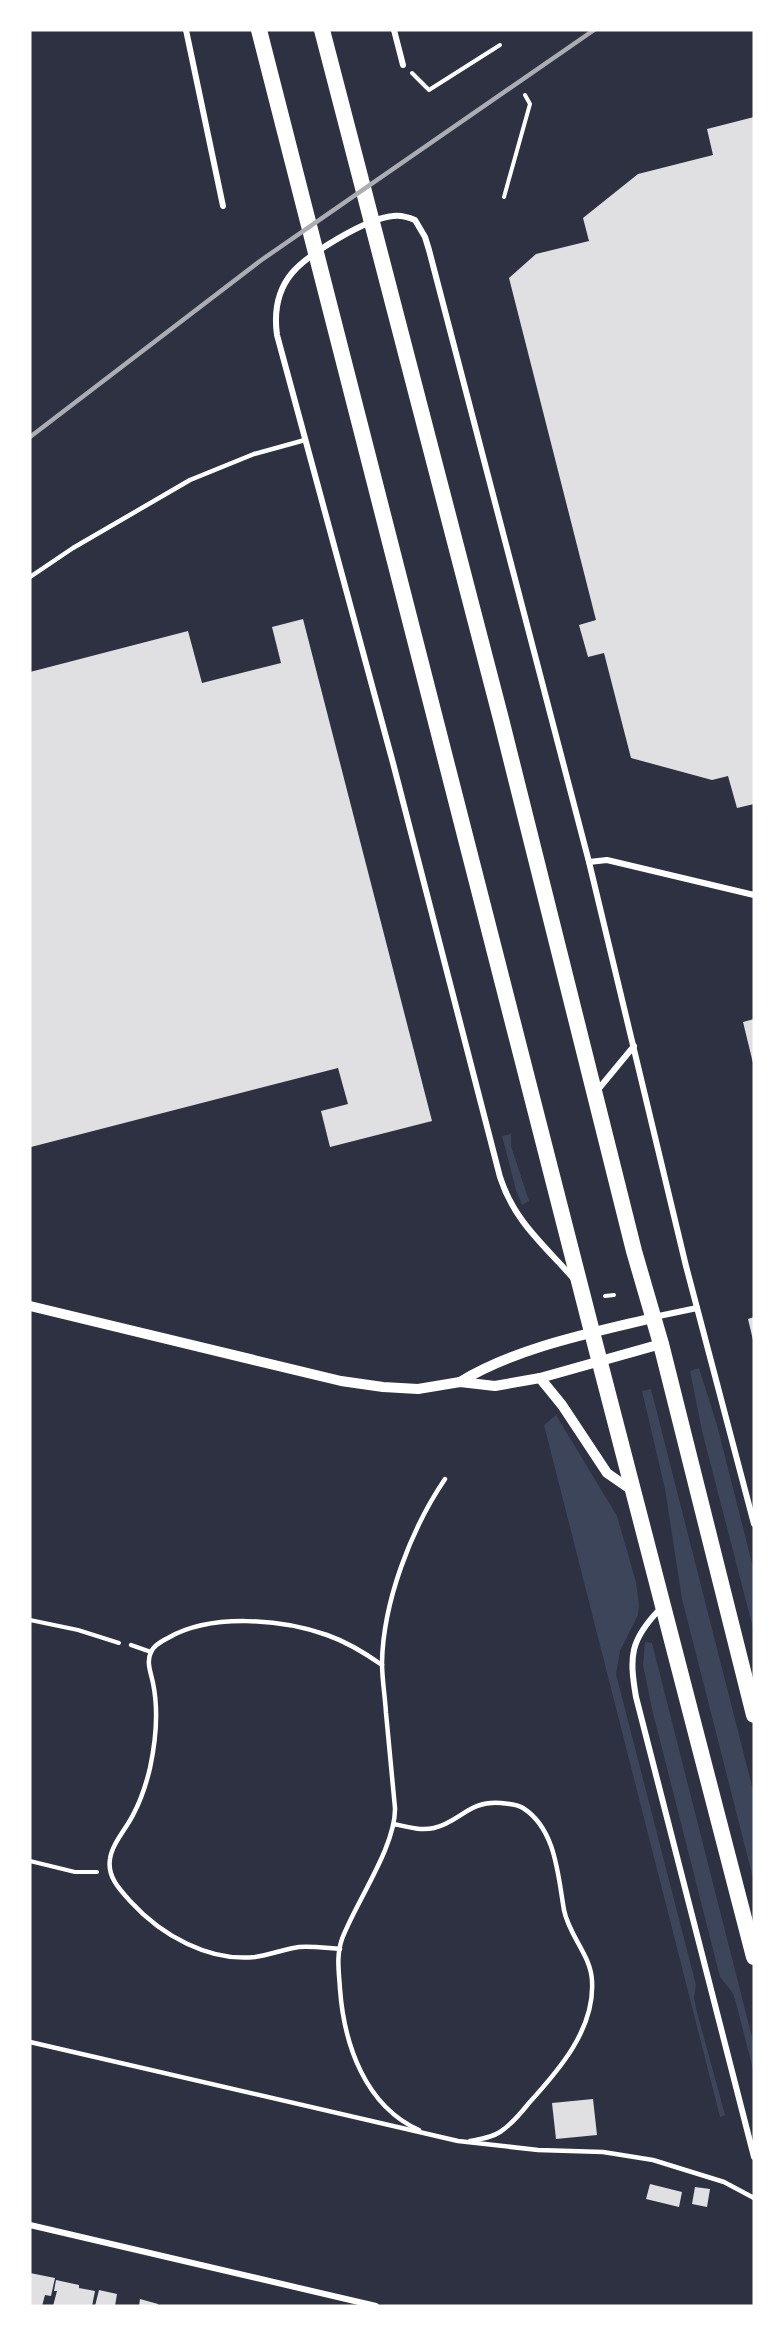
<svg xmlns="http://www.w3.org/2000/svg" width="784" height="2336" font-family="Arial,sans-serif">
	<rect width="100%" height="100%" fill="#2d3142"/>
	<!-- green -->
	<g fill="#3c4559">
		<polygon points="511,1134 511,1146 529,1201 522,1205 516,1190 502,1136"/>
		<polygon points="699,1368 717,1425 754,1571 754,1632 702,1431 690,1371"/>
		<polygon points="651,1389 754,1794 754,1882 682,1599 665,1489 642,1391"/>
		<polygon points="556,1415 617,1516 636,1582 639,1605 638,1615 620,1651 616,1674 696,1985 694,1998 697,2012 725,2115 720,2117 544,1425"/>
		<polygon points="645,1642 652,1643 754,2045 754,2073 736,2003 733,1993 720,1977 652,1709 643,1665"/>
	</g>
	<!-- building -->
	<g fill="#e0e0e3">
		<polygon points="754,117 754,804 737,808 728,776 712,780 631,758 604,653 588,657 579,625 596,620 509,278 536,254 589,241 583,218 638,174 713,155 707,129"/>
		<polygon points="303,619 432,1121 330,1147 321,1111 348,1104 338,1068 31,1147 30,672 188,631 202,683 281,663 272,627"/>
		<polygon points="754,1019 754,1063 753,1063 743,1022"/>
		<polygon points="754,1317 754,1339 753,1340 748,1319"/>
		<polygon points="593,2099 597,2135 556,2139 552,2103"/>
		<polygon points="650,2184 682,2192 679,2207 646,2199"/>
		<polygon points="695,2187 710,2189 707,2207 692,2204"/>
		<polygon points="30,2273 55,2278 51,2296 45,2295 42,2306 30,2306"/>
		<polygon points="56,2280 79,2285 79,2288 95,2291 92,2306 53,2306 57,2291 54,2291"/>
		<polygon points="99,2290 117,2294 115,2306 95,2306"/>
		<polygon points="140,2299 158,2304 158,2306 139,2306"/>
	</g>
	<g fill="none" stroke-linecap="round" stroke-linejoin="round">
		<!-- path -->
		<g stroke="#fff" stroke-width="4">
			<polyline points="412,73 429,90 500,45"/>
			<polyline points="504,197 530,104 525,95"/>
			<polyline points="605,1296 614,1295"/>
			<polyline points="30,1620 78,1630 119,1643"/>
			<polyline points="30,1861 75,1872 97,1872"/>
		</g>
		<!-- service -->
		<g stroke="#fff" stroke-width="4.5">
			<polyline points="30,577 73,548 190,480 254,454 305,440"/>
			<polyline points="131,1645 151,1652"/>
			<path d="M394,1824C407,1827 421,1831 434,1828C460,1822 469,1800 501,1803C508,1804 516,1804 523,1808C556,1829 558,1876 564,1910C569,1936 591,1955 592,1981C595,2029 559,2070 529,2103C521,2113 511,2125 500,2132C491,2138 481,2139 470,2141"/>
			<path d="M340,1949C326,1948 312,1946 299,1947C284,1949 270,1955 255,1957C209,1962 161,1935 131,1902C120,1890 107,1877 110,1859C112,1844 126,1829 133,1815C141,1800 146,1785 150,1768C156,1740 159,1712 153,1683C151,1673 146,1662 151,1652C154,1645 162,1641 168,1638C211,1613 281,1619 327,1635C347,1642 365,1653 382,1665"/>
			<polyline points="30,2042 458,2141 538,2150 603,2152 653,2160 724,2182 754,2198"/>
			<path d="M419,2130C365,2106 344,2044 340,1989C339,1972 336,1956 342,1939C356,1902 396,1846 395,1808C392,1776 389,1744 386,1713C385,1696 382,1679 382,1663C383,1602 411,1529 445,1479"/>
		</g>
		<!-- minor -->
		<g stroke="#fff" stroke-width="6">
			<polyline points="186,30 223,206"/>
			<polyline points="394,30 403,65"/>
			<polyline points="589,862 607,860 754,895"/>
			<polyline points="596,1092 634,1046"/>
			<path d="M573,1278C544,1245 514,1221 500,1177L393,763L277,335C274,313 277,291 292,273C308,254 367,218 393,216C400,215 408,217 415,220L425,237L429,250L589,862L686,1266L754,1524"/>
			<polyline points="654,1317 697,1308"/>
			<path d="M660,1609C630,1640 629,1656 636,1697L754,2157"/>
			<polyline points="30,2225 376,2306"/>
		</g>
		<!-- tertiary -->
		<g stroke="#fff" stroke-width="10">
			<polyline points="30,1306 341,1381 383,1387 418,1389 460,1382 495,1386 540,1378 661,1344"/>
			<polyline points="540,1378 562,1405 607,1473 633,1491"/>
			<path d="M460,1382C515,1348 591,1333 653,1318"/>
		</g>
		<!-- trunk -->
		<g stroke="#fff" stroke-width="16">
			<polyline points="259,30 592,1332 754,1957"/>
			<polyline points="322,30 501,719 634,1251 661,1344 754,1715"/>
		</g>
		<!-- rail -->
		<polyline stroke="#abadb3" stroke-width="4.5" points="30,437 260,261 594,30"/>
	</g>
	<!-- border -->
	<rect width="784" height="2336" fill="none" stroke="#ffffff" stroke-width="63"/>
</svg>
